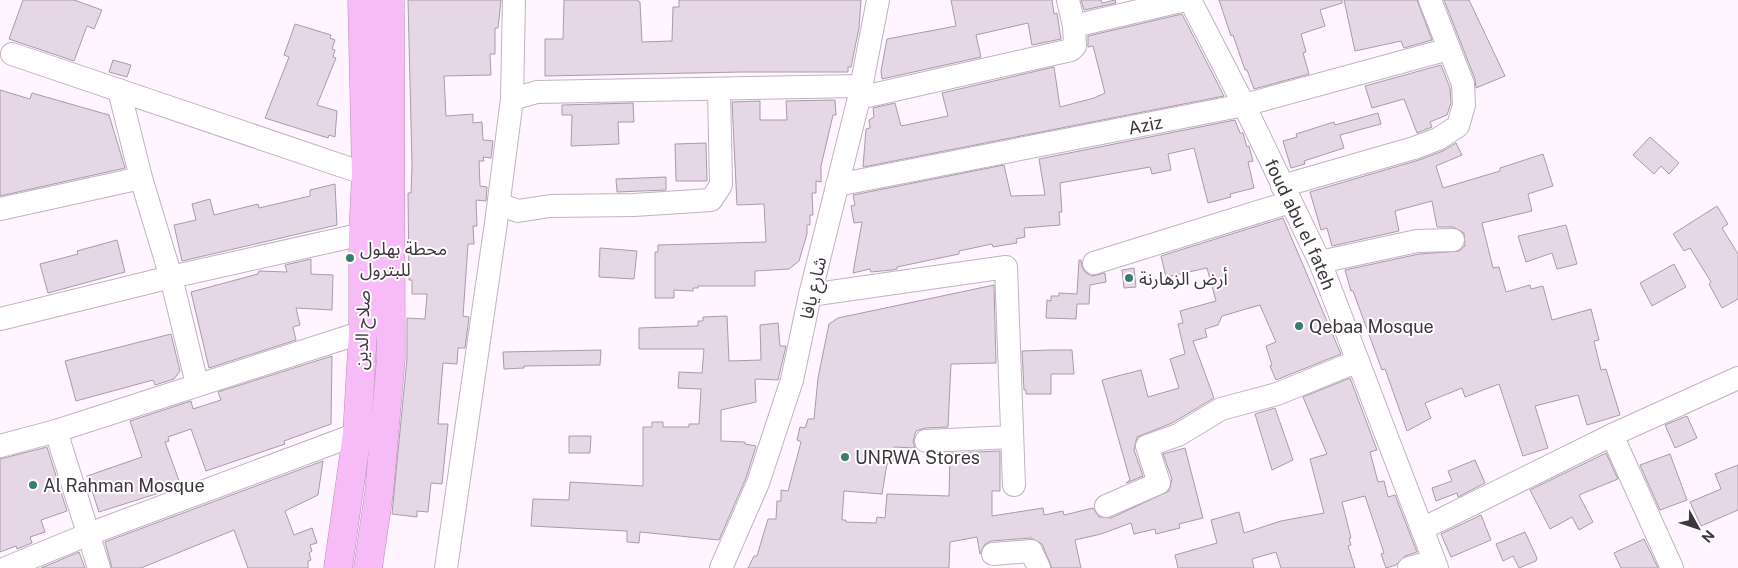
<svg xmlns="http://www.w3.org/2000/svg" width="1738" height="568" font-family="'Public Sans','Noto Sans Arabic',sans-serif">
	<rect width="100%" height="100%" fill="#fff5ff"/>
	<!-- building -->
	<g fill="#e6d7e6" stroke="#a99aa9">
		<polygon points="23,0 74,0 102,10 94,29 87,26 74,61 9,39"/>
		<polygon points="408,0 501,0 498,28 495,28 495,54 490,54 491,75 444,76 446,116 473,114 473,123 482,122 483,140 493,141 491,158 483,157 484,161 479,161 480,186 487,187 486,201 476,200 477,226 473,226 474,244 468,244 463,316 469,317 465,348 458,348 457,364 443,363 438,424 448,424 442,484 431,483 428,512 417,511 417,517 392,514 407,359 407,318 425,319 427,294 412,294 412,280 409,280 408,193 411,193 412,166"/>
		<polygon points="564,0 637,0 640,2 642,42 672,41 673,7 679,7 679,0 861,0 859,28 851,67 848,67 848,72 742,72 545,76 545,39 563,39"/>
		<polygon points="951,0 1052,0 1054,14 1057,13 1061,39 1032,45 1028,23 976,35 981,57 882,79 881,71 887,39 956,26"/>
		<polygon points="1081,0 1101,0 1102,3 1115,0 1116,3 1084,10"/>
		<polygon points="1219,0 1342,0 1342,3 1320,10 1325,26 1301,34 1306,52 1303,53 1309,74 1254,89 1247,70 1245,70 1233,35 1231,36"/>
		<polygon points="1344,0 1417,0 1432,40 1404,48 1401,41 1355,51"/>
		<polygon points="1444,0 1469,0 1505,76 1476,88 1475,79"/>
		<polygon points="1182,14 1224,96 863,167 866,129 870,128 869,120 874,117 873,108 895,103 901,126 948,116 942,93 1054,67 1060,107 1094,98 1105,93 1093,46 1088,47 1088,36"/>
		<polygon points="295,24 331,35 330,38 335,40 332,49 335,50 333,57 336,58 317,105 337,111 335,137 329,135 328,138 265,118 289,57 284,55"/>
		<polygon points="113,60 131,65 127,77 109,72"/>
		<polygon points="1441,65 1450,88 1451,103 1447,115 1430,122 1432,127 1417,133 1404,99 1372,108 1365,86"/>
		<polygon points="0,90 30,99 32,93 109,115 125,168 0,196"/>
		<polygon points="835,100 836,115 833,115 821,166 821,182 816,181 816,193 812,193 813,215 810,215 810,225 807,225 807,234 799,261 789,269 755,271 755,286 698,286 698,288 693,288 693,291 674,290 674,298 655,298 655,252 658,252 658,245 766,242 764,204 737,205 732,102 760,101 760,120 787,120 786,101"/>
		<polygon points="633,103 634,122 618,122 619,144 571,146 572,115 562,115 562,105"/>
		<polygon points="1378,113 1381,124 1340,135 1344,148 1304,161 1305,164 1291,168 1283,141 1297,137 1296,134 1334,122 1335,125"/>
		<polygon points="1235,120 1240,133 1243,133 1247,147 1249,146 1253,161 1248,162 1254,188 1230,194 1231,197 1208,203 1194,148 1168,154 1171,170 1152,174 1150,167 1060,183 1062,212 1059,212 1060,225 1024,228 1025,237 1016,239 1017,243 993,247 992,244 959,251 959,254 897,267 897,269 892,270 871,272 870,269 853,273 862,222 854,223 851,206 855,205 853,195 1004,165 1011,196 1045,195 1039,159"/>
		<polygon points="1650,137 1679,163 1669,174 1661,166 1654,174 1633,155"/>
		<polygon points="706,143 707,181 676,181 675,144"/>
		<polygon points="1456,143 1462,155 1436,166 1443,188 1500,171 1500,168 1543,154 1553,186 1528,194 1532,211 1482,223 1493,268 1499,267 1506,292 1530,285 1531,289 1543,286 1552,320 1591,309 1599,340 1594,341 1601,370 1606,369 1620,415 1587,425 1578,395 1535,406 1548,448 1523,456 1499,384 1465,397 1462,388 1425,403 1431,418 1407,431 1385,369 1382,370 1353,291 1351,291 1345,270 1419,254 1459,251 1465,246 1464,233 1453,227 1437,227 1432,201 1395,211 1399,231 1332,246 1327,228 1321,230 1310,192 1419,160 1443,151"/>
		<polygon points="666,177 666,190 617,192 616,179"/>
		<polygon points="335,184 337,225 182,261 174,225 196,220 192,204 210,199 214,215 258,204 259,208 310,196 310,190"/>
		<polygon points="1717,206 1728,224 1722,228 1738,254 1738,299 1722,308 1709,284 1711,282 1690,248 1684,251 1673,234"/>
		<polygon points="1283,218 1341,354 1276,380 1270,366 1272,365 1266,346 1276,342 1260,305 1222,316 1218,325 1205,329 1207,337 1193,341 1214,398 1172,423 1137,437 1134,450 1143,476 1126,483 1130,480 1102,380 1141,370 1148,397 1179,388 1170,359 1185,354 1178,324 1183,323 1180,311 1216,301 1207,268 1166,277 1161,256"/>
		<polygon points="1566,225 1577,264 1557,269 1552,253 1526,262 1518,236"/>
		<polygon points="117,240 125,272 48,293 40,264 78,254 77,251"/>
		<polygon points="600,248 637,251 634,279 599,277"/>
		<polygon points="311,259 311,274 333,275 332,310 296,308 300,325 293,327 296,340 209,368 191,292 258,274 259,271 287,272 285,265"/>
		<polygon points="1079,260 1081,260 1082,267 1086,273 1092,276 1105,273 1106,282 1090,285 1089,304 1077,304 1076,319 1046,318 1047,300 1051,301 1051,296 1059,296 1059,293 1077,294"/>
		<polygon points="1674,264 1686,287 1652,306 1640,283"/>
		<polygon points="1134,268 1136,287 1124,288 1122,270"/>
		<polygon points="994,285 996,363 951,364 948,427 925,428 916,431 913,441 915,448 894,447 893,462 887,464 882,494 844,491 842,520 846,520 846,522 876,523 877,517 885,518 887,494 949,496 950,453 1000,451 1000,491 992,491 992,516 1043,508 1044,515 1063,511 1064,515 1093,508 1099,517 1111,518 1169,491 1172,479 1163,454 1185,448 1203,518 1179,524 1180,528 1156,534 1155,529 1134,534 1131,523 1101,534 1075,540 1081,568 1052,568 1042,544 1031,538 991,541 985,544 980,554 977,537 950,542 949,568 748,568 754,556 757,556 768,519 776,519 777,501 781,501 781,490 788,491 801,442 797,440 800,427 805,428 808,419 814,419 818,378 829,324 838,318"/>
		<polygon points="727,316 729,361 761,360 760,325 778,323 780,346 786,346 778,380 755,379 756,402 721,410 721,441 745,442 745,444 756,446 746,478 719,540 640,532 639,543 627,542 627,531 531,526 533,499 569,500 570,482 643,486 643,427 652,427 652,422 663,422 663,427 689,427 689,424 699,424 701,389 678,388 679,372 702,373 704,349 639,349 639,328 698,326 698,321 703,321 703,317"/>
		<polygon points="171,334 180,371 174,379 155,385 153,380 76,401 65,361"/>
		<polygon points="601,350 600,365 524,366 524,368 504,369 503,352"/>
		<polygon points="1050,350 1072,350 1074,374 1051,374 1051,394 1026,394 1026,390 1024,390 1022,351"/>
		<polygon points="332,356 331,424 284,441 285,444 206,471 191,429 168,437 169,441 165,442 181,486 99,512 87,476 142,457 130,421 191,401 193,409 221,400 218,392"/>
		<polygon points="1350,378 1377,450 1370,452 1378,482 1384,481 1388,497 1395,495 1417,552 1405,556 1396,565 1386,568 1381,554 1384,553 1365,496 1342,502 1351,538 1349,538 1351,545 1348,546 1355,568 1281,568 1276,552 1252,559 1254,568 1178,568 1175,555 1217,543 1211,520 1239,512 1244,533 1281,521 1324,513 1310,459 1327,454 1303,397"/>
		<polygon points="1275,408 1293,460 1272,470 1255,414"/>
		<polygon points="1687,416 1697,438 1675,448 1665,425"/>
		<polygon points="569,436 591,436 590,453 569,453"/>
		<polygon points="47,447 67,511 41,520 45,532 30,537 32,543 17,549 16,546 0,552 0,459"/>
		<polygon points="1606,453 1618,479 1579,495 1593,522 1579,530 1572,517 1550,529 1530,490"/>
		<polygon points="1670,454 1687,500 1660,510 1640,465"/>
		<polygon points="1475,460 1485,483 1458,497 1457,493 1436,501 1432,488 1452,481 1448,471"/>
		<polygon points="323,461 318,495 285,511 294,535 312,528 317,543 310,545 312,551 309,553 311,560 308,561 308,568 248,568 234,530 141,568 112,568 105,542"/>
		<polygon points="1738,465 1738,510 1701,526 1690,502 1721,489 1715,474"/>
		<polygon points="1481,515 1491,540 1451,557 1441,534"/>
		<polygon points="1525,532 1537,558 1536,561 1519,568 1513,556 1503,561 1496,544"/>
		<polygon points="1644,539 1658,568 1621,568 1614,553"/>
		<polygon points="79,552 85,568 41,568"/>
	</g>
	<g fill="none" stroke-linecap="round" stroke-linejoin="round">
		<!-- minor casing -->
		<g stroke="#c1b2c1" stroke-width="24">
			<g id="minor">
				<polyline points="1068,0 1074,26"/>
				<path id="s1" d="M1190,0L1244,105L1320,262L1437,568"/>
				<polyline points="12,54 366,174"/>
				<polyline points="119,90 141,178 171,277 197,384"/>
				<polyline points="859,98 1071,50 1075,46 1074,26 1185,0"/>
				<polyline points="512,99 537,92 861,86"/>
				<path id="s2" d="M837,185L1244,105L1449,49"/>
				<polyline points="1282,186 1414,148 1438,139 1458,126 1464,105 1463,84 1430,0"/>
				<polyline points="499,204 518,211 550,206 634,205 711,200 721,185 719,90"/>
				<polyline points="0,209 141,178"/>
				<polyline points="1320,262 1417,241 1453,240"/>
				<polyline points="1094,263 1290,202"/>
				<polyline points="810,295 1006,267 1014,485"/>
				<polyline points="0,319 171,277 363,234"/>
				<polyline points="56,431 99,568"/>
				<polyline points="1612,435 1672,568"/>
				<polyline points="926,441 1012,437"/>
				<polyline points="0,446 56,431 363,332"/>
				<polyline points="1106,506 1159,483 1147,446 1178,435 1221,409 1277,394 1358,361"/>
				<polyline points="1422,529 1612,435 1738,378"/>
				<polyline points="993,554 1031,551 1039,568"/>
				<polyline points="6,568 89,534 357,434"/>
				<polyline points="446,568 496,223 512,99 514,0"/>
				<polyline points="721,568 758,483 792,380 810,295 859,98 878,0"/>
				<polyline points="1409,568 1434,561"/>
			</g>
		</g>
		<!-- highway casing -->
		<g stroke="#b68db6" stroke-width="29">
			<g id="highway">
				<polyline points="338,568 357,434 363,332 363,234 366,174 362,0"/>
				<polyline points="368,568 379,493 391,358 390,0"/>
			</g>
		</g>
		<!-- minor -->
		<use href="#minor" stroke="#fff" stroke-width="22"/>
		<!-- highway -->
		<use href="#highway" stroke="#f7bcf8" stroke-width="28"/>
	</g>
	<!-- markers -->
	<g fill="#3b7d6d" stroke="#fff" stroke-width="2">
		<circle cx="350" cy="258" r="5"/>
		<circle cx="1129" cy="278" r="5"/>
		<circle cx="1299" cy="326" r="5"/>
		<circle cx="845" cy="457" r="5"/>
		<circle cx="33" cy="485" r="5"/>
	</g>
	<g text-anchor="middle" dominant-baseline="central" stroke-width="4" stroke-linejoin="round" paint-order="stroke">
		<!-- street labels -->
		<g font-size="18" fill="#3c363c" stroke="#fff">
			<text stroke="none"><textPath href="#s2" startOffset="314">Aziz</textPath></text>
			<text stroke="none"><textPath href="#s1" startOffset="250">foud abu el fateh</textPath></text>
			<text transform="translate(813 288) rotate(-77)">شارع يافا</text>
			<text transform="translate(362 330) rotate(-88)">صلاح الدين</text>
		</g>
		<!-- poi labels -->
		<g font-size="18" fill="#3c363c" stroke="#fff" text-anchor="start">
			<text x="360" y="248">محطة بهلول<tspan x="360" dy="21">للبترول</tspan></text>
			<text x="1139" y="278">أرض الزهارنة</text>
			<text x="1309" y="326">Qebaa Mosque</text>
			<text x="855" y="457">UNRWA Stores</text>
			<text x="43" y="485">Al Rahman Mosque</text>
		</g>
	</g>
	<!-- north arrow -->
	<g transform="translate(1698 528) rotate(130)" stroke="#ffffff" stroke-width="4" paint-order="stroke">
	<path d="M0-4L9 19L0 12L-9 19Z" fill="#3c363c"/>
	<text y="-8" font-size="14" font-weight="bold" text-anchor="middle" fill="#3c363c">N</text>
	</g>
</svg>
